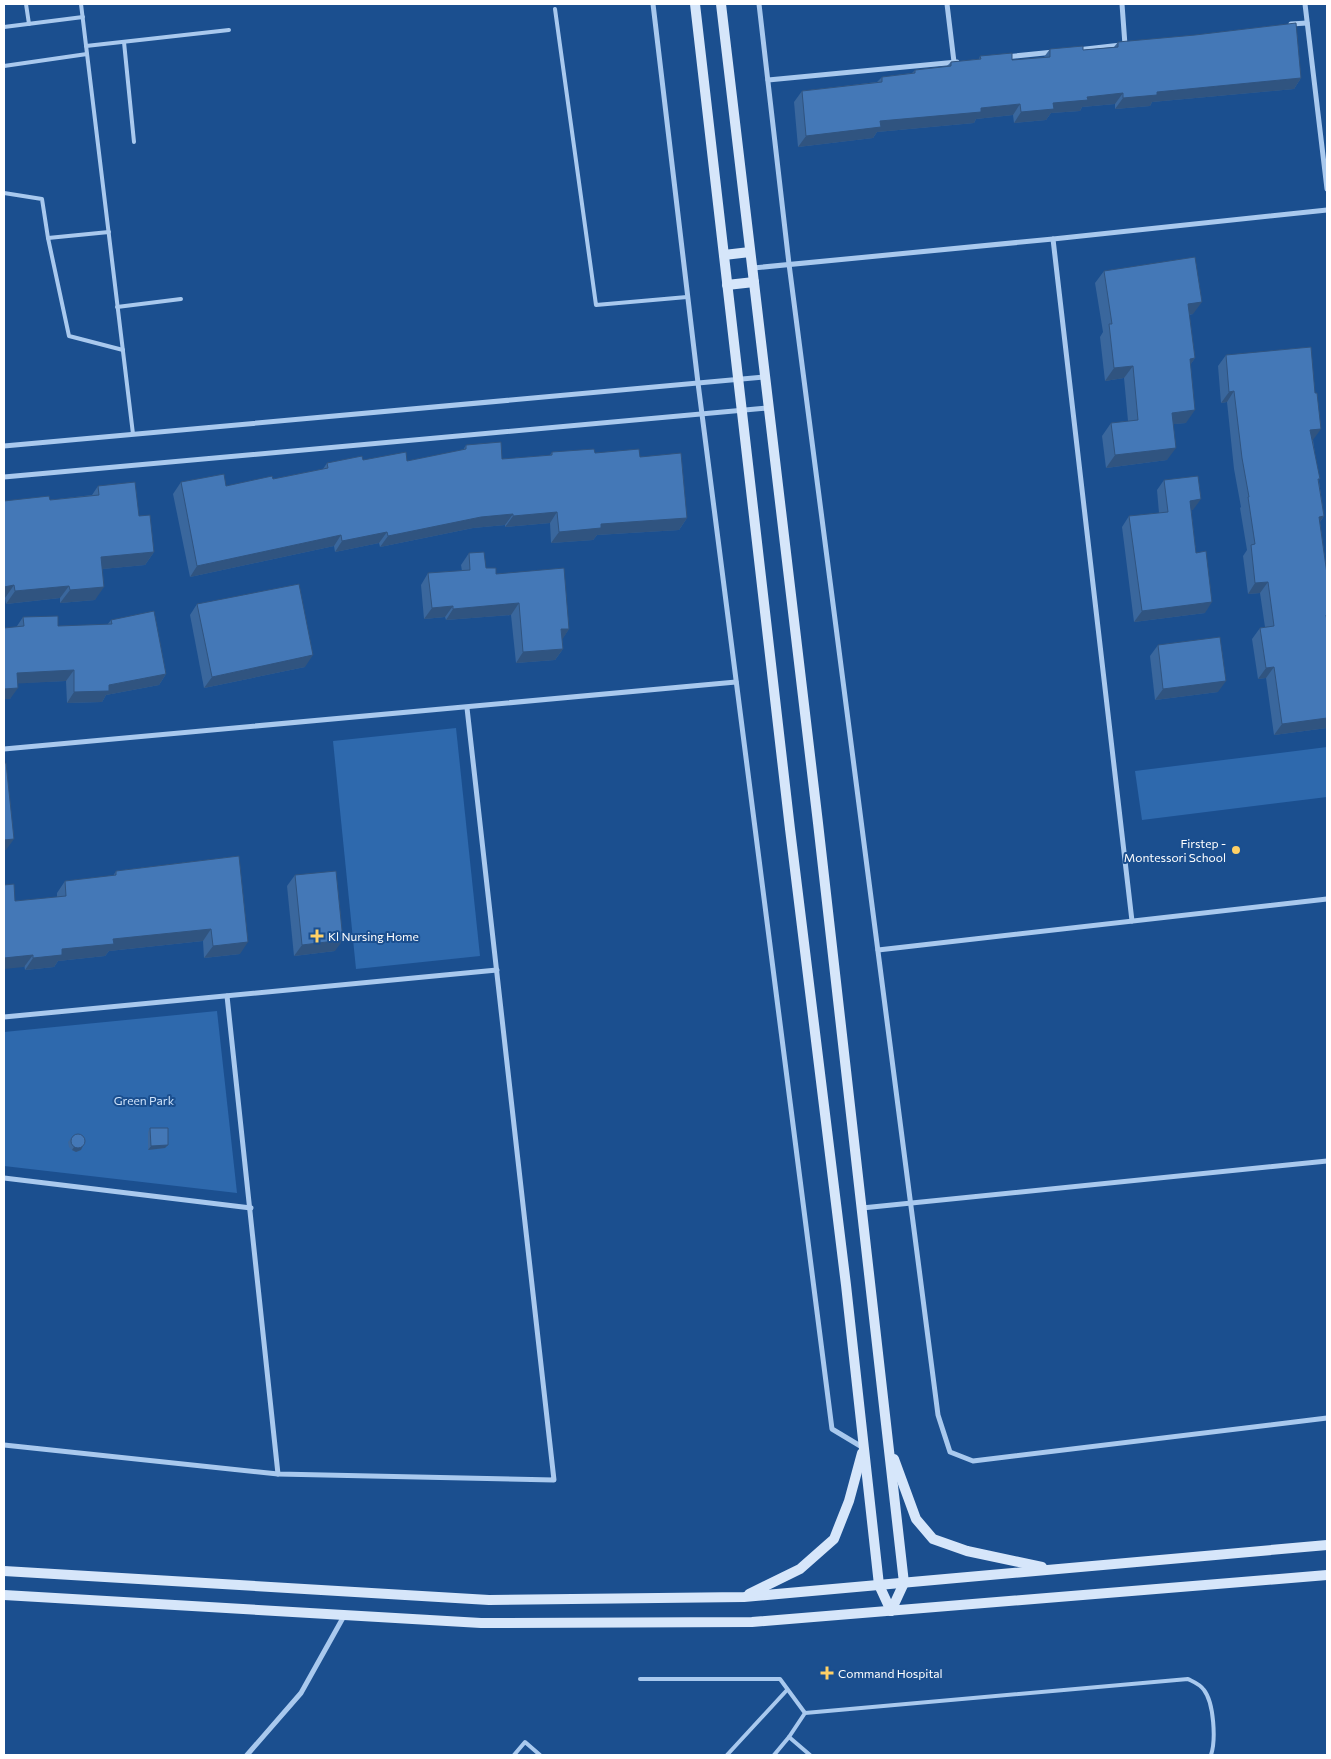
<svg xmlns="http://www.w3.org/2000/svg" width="1331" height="1759" font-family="Commissioner,sans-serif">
	<rect width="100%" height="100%" fill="#1b4f8f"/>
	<!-- green -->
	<g fill="#2e69ad">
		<polygon points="456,728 480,956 356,969 333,741"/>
		<polygon points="1327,747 1327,797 1142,820 1135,771"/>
		<polygon points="217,1011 237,1193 4,1166 4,1032"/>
	</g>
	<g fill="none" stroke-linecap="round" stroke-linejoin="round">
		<!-- lane -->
		<g stroke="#a9c9ee" stroke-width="4">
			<polyline points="26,4 29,24"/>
			<polyline points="81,4 133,434"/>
			<polyline points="555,9 596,305 687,297"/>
			<polyline points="4,27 83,17"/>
			<polyline points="124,42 134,142"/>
			<polyline points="86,46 229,30"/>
			<polyline points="4,66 87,54"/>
			<polyline points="4,193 42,199 48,238 69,336 123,350"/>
			<polyline points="48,238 109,232"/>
			<polyline points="117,307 181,299"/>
			<polyline points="640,1679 780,1679 805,1713"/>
			<polyline points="789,1737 810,1755"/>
			<polyline points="514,1755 525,1742 540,1755"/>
			<polyline points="727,1755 787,1690"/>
			<path d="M774,1755L789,1737L805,1713L1188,1679C1194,1682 1200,1684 1204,1690C1214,1703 1216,1740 1211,1755"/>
		</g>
		<!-- street -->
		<g stroke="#a9c9ee" stroke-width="5">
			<polyline points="653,4 698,383 832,1429 862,1447"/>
			<polyline points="759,4 789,264 938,1415 950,1452 973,1461 1327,1418"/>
			<polyline points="947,4 954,62"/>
			<polyline points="1122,4 1125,45"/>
			<polyline points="1305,4 1327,189"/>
			<polyline points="1291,24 1307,23"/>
			<polyline points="1077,50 1121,45"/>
			<polyline points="1005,57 1054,52"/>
			<polyline points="768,80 957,62"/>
			<polyline points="1053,239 1132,921"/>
			<polyline points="753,268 1053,239 1327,210"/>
			<polyline points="4,446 765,377"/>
			<polyline points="4,477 768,408"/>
			<polyline points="4,749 736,682"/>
			<polyline points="878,950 1327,899"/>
			<polyline points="227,996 278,1474"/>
			<polyline points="4,1017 497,970"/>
			<polyline points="4,1178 251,1208"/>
			<polyline points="862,1208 1327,1161"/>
			<polyline points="4,1445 278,1474 554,1480 467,708"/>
			<polyline points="247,1755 301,1693 344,1616"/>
		</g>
		<!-- secondary -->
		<g stroke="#d6e6fa" stroke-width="10">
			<polyline points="695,4 790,829 846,1285 879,1585 891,1611"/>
			<polyline points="721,4 818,823 904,1583 891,1611"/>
			<polyline points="724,255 750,252"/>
			<polyline points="727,285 754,282"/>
			<polyline points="894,1459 916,1519 933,1539 967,1551 1042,1567"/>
			<polyline points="4,1571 489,1600 744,1597 1327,1545"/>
			<polyline points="749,1594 800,1569 834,1539 849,1501 862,1453"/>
			<polyline points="4,1595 481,1623 752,1622 1327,1575"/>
		</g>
	</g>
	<!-- wall -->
	<g fill="#3a679d">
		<polygon points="1118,42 1301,78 1294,89 1152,102 1150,106 1115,109 1115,104 1082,107 1080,111 1051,113 1046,120 1014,123 1013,115 976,119 974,123 877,132 873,138 798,147 794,102 802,91 877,82 882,77 912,73 915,70 947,66 951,62 979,59 980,56 1012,60 1044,57 1050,49 1083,50 1114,47"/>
		<polygon points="1104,271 1193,314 1189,315 1195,358 1190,365 1186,423 1173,424 1167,460 1106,468 1102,436 1111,423 1128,421 1124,378 1105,381 1100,337 1103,332 1095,283"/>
		<polygon points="1226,355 1313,440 1324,516 1320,522 1327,574 1327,728 1274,735 1266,678 1258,679 1252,639 1260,628 1265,627 1260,593 1248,594 1243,556 1247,550 1240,508 1241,507 1234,469 1227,402 1221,403 1218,366"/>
		<polygon points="466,445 502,459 550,455 552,452 595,453 640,457 687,518 679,530 597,535 593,540 551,543 550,523 505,527 505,525 473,528 380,547 379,543 335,552 334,546 190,577 173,494 181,482 226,486 273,479 323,469 327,463 363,460 407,461 463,450"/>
		<polygon points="1164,480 1193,510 1191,510 1196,553 1205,613 1134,622 1122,527 1129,516 1159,513 1157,490"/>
		<polygon points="98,486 154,552 145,565 102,569 95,600 60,603 60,598 6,604 5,598 4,598 4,501 50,500 92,495"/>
		<polygon points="469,553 486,568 496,574 569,629 562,639 563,649 555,660 516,663 511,615 446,620 445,617 424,619 421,585 428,573 462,571 461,565"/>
		<polygon points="197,604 305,667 204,688 190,615"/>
		<polygon points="23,617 58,626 107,625 111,620 166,674 159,685 106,695 102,702 67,703 66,681 18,683 10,699 17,626"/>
		<polygon points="1158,645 1218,692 1155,700 1150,656"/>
		<polygon points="239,856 240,954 204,958 203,941 109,951 105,956 58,961 54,967 25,970 15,901 57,897 57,893 65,881 113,876 116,871"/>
		<polygon points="295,875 335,951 294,956 287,886"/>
		<polygon points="150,1128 168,1145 165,1148 148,1150 148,1132"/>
		<polygon points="71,1138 81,1150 76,1152 72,1150 69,1147 68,1142"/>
	</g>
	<!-- shaded-wall -->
	<g fill="#305480">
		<polygon points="1301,78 1294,89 1152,102 1150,106 1115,109 1123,98 1157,92"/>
		<polygon points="1123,93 1115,104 1082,107 1080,111 1051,113 1046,120 1014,123 1021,112 1053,103 1087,97"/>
		<polygon points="1020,104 1013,115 976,119 974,123 877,132 873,138 798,147 806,136 880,121 981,108"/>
		<polygon points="1202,302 1193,314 1180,316 1188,304"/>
		<polygon points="1195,358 1186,371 1190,359"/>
		<polygon points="1133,366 1124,378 1105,381 1114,368"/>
		<polygon points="1234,391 1227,402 1221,403 1229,392"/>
		<polygon points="1195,410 1186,423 1163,425 1172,413"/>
		<polygon points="1321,429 1313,440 1303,441 1310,430"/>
		<polygon points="1176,448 1167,460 1106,468 1115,455"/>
		<polygon points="1201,499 1193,510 1182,511 1190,501"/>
		<polygon points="557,512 550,523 505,527 513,516"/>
		<polygon points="513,514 505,525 473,528 380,547 388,536 481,517"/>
		<polygon points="1324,516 1316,527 1319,517"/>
		<polygon points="687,518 679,530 597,535 593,540 551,543 559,532 601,524"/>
		<polygon points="387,532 379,543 335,552 342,541"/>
		<polygon points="341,535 334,546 190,577 197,566"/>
		<polygon points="154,552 145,565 92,570 101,557"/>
		<polygon points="1268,582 1260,593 1248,594 1255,583"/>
		<polygon points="14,585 5,598 4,598 4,587"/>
		<polygon points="69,586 60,598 6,604 15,591"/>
		<polygon points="104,587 95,600 60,603 70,590"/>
		<polygon points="1212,602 1205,613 1134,622 1142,611"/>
		<polygon points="519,603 511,615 446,620 453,609"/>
		<polygon points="453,606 445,617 424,619 432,608"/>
		<polygon points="561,629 569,629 562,640"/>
		<polygon points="563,649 555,660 516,663 523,652"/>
		<polygon points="313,655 305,667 204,688 212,677"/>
		<polygon points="1274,667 1266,678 1258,679 1266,668"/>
		<polygon points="74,670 66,681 9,684 17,673"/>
		<polygon points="166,674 159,685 106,695 102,702 67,703 74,692"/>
		<polygon points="1226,681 1218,692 1155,700 1163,689"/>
		<polygon points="18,688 10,699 4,699 4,689"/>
		<polygon points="1327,718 1327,728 1274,735 1282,724"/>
		<polygon points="14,839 6,850 4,850 4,840"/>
		<polygon points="211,929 203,941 109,951 105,956 58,961 54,967 25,970 33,958 62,949 113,939"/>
		<polygon points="343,940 335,951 294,956 302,945"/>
		<polygon points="248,942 240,954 204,958 213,946"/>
		<polygon points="33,955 24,967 4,969 4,958"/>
		<polygon points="168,1145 165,1148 148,1150 151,1146"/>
		<polygon points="83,1146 81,1150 76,1152 72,1150 74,1147"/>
	</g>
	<!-- building -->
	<g fill="#4478b7" stroke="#305480">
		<polygon points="1296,23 1301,78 1157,92 1157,95 1123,98 1123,93 1087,97 1088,100 1053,103 1054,109 1021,112 1020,104 981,108 981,112 880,121 881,127 806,136 802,91 882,82 882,77 915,73 915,70 951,66 951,62 981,59 980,56 1012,53 1012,60 1050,57 1050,49 1083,46 1083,50 1118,47 1118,42 1195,35"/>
		<polygon points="1195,257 1202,302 1188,304 1195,358 1190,359 1195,410 1172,413 1176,448 1115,455 1111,423 1138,420 1133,366 1114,368 1109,324 1112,324 1104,271"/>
		<polygon points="1311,347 1315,393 1317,393 1321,429 1310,430 1320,479 1318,479 1324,516 1319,517 1327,574 1327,615 1326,615 1327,621 1327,718 1282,724 1274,667 1266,668 1260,628 1274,626 1268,582 1255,583 1251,545 1255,544 1248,497 1249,497 1242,458 1234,391 1229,392 1226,355"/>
		<polygon points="501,442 502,459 552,455 552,452 594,449 595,453 639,449 640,457 681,453 687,518 601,524 601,528 559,532 557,512 513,516 513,514 481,517 388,536 387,532 342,541 341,535 197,566 181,482 224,474 226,486 272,476 273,479 328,468 327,463 362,456 363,460 406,452 407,461 466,449 466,445"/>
		<polygon points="1198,476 1201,499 1190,501 1196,553 1206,551 1212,602 1142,611 1129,516 1168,512 1164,480"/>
		<polygon points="135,482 139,516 150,515 154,552 101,557 104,587 70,590 69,586 15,591 14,585 4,587 4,501 49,496 50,500 99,495 98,486"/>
		<polygon points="484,552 486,568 496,568 496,574 564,568 569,629 561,629 563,649 523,652 519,603 453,609 453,606 432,608 428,573 470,570 469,553"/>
		<polygon points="299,584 313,655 212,677 197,604"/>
		<polygon points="154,611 166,674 109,685 109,691 74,692 74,670 17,673 18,688 4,689 4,628 24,626 23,617 58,616 58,626 112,624 111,620"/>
		<polygon points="1220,637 1226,681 1163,689 1158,645"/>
		<polygon points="4,763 6,763 14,839 4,840"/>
		<polygon points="239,856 248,942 213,946 211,929 113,939 114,944 62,949 62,955 33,958 33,955 4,958 4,885 14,884 15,901 66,896 65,881 116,875 116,871"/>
		<polygon points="336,871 343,940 302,945 295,875"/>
		<polygon points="150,1128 168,1128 168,1145 151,1146"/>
		<circle cx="78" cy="1141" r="7"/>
	</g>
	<!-- markers -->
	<g fill="#ffd166" stroke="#1b4f8f" stroke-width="2">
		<circle cx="1236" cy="850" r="5"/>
		<path d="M314.5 928.5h5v5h5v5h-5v5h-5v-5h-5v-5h5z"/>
		<path d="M824.5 1665.5h5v5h5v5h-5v5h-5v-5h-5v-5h5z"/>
	</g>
	<g text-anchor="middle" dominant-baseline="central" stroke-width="4" stroke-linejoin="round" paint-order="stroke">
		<!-- poi labels -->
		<g font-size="12" fill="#fff" stroke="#1b4f8f" text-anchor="start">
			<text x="1226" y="843" text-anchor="end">Firstep -<tspan x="1226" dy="14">Montessori School</tspan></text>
			<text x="328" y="936">Kl Nursing Home</text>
			<text x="838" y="1673">Command Hospital</text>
		</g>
		<!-- park labels -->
		<g font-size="12" fill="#cfe3fa" stroke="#1b4f8f">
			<text x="144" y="1100">Green Park</text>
		</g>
	</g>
	<!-- border -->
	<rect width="1331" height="1759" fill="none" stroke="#ffffff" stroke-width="10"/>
</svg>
